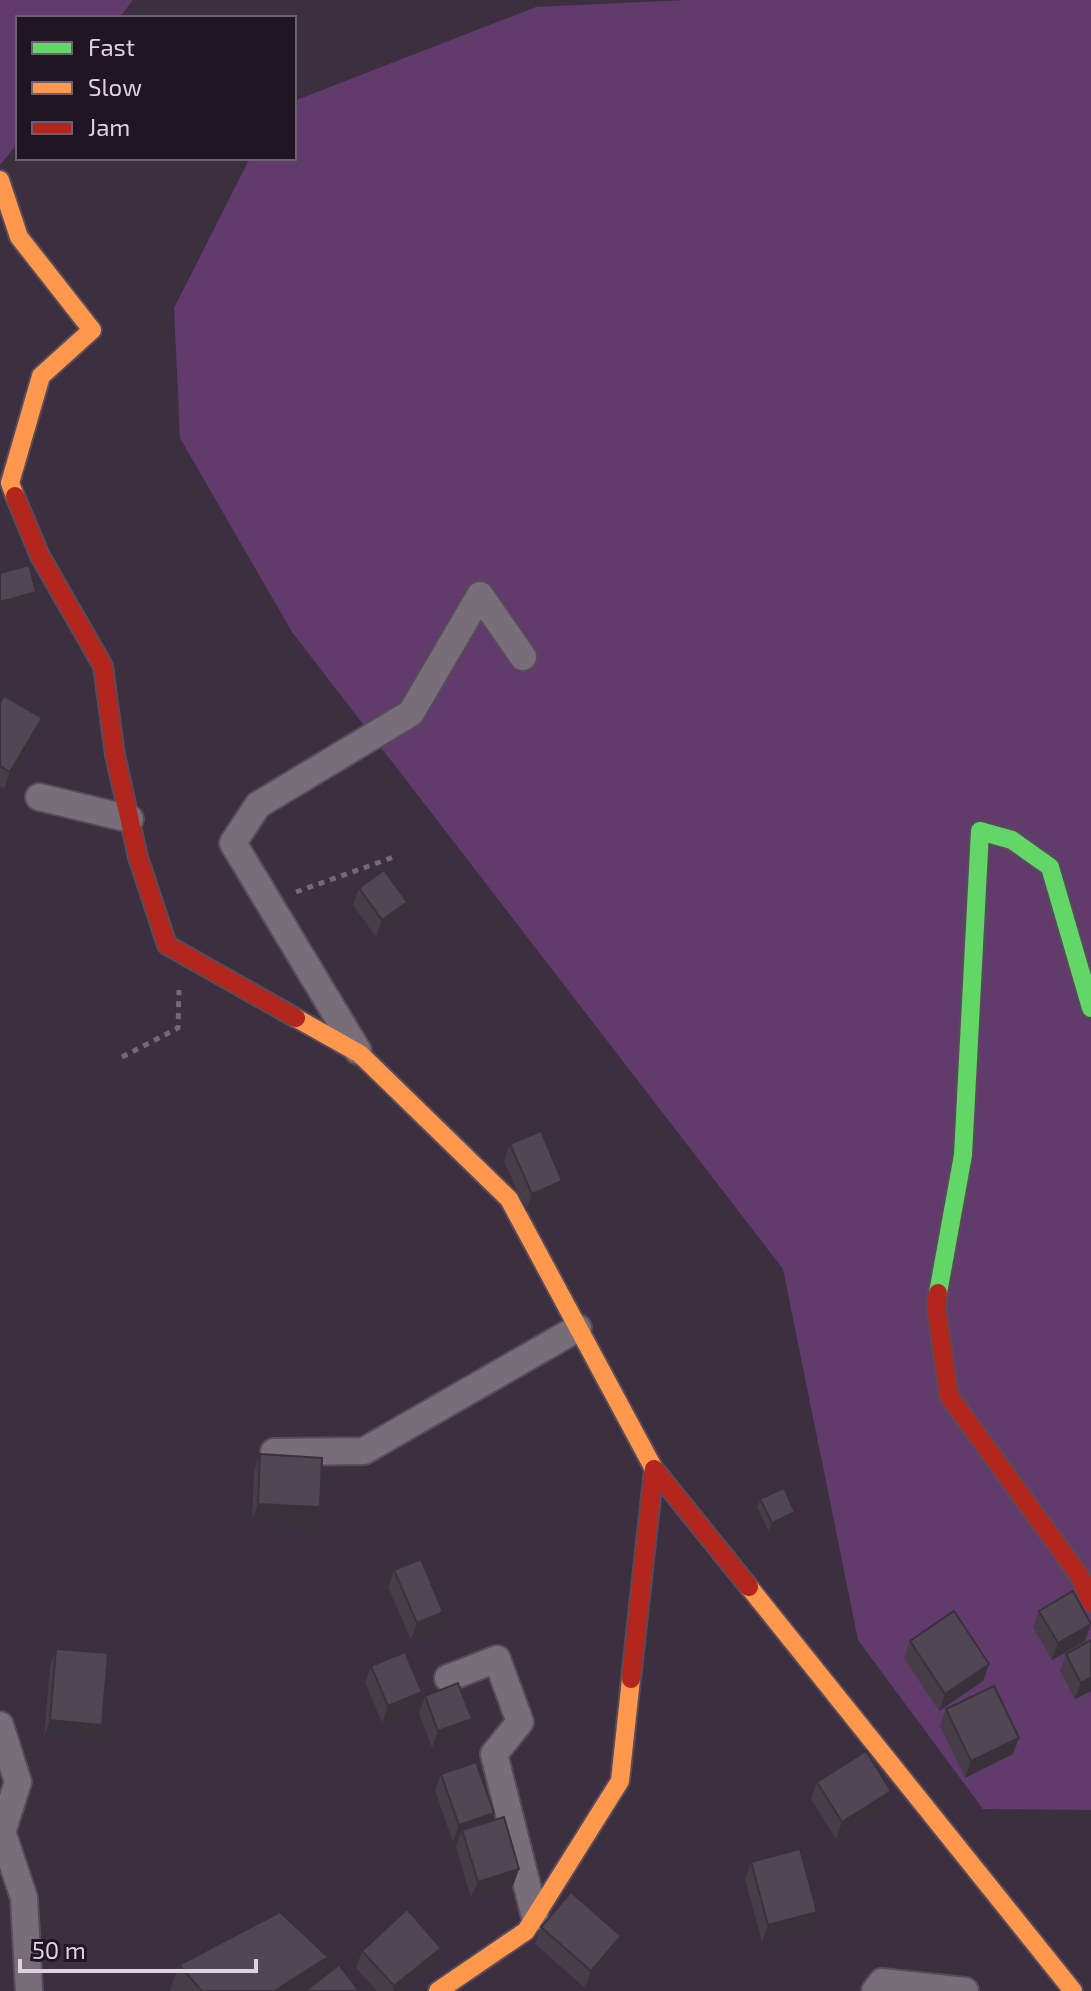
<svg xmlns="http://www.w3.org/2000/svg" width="1091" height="1991" font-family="'Exo 2',sans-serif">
	<rect width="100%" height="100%" fill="#3c2f3f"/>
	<!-- green -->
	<g fill="#613b6c">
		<polygon points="0,0 133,0 119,18 18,18 18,143 0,165"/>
		<polygon points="686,0 1091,0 1091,1810 983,1809 858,1640 783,1269 292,632 180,438 174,308 250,158 294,158 294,101 536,7"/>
	</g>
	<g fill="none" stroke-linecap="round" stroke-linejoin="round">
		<!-- street casing -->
		<g stroke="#584c5a" stroke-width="30">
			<g id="street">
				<polyline points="39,797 130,819"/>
				<polyline points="358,1051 233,843 258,805 411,713 480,595 523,657"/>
				<polyline points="274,1452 364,1451 578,1328"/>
				<polyline points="448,1678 497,1659 520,1722 494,1754 535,1917"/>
				<polyline points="0,1725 18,1782 2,1832 24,1898 29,1991"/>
				<polyline points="875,1991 882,1982 965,1991"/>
			</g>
		</g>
		<!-- fast casing -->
		<g stroke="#584c5a" stroke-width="22">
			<polyline id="fast" points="938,1293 963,1155 980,831 1012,840 1050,867 1091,1008"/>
		</g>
		<!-- slow casing -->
		<g stroke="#584c5a" stroke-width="22">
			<g id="slow">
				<polyline points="0,180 19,237 92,330 41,376 10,483 15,496"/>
				<polyline points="296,1018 360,1054 509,1199 654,1469"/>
				<polyline points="749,1587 1073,1991"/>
				<polyline points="438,1991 526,1931 620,1781 631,1679"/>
			</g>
		</g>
		<!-- jam casing -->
		<g stroke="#584c5a" stroke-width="22">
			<g id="jam">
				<polyline points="15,496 40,556 103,666 115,755 138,857 167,945 296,1018"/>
				<polyline points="938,1293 936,1306 949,1396 1079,1575 1091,1602"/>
				<polyline points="631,1679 654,1469 749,1587"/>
			</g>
		</g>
		<!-- path -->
		<g stroke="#736a75" stroke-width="5" stroke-dasharray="6 6" stroke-linecap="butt">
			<polyline points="296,892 394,857"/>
			<polyline points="122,1057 178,1028 179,990"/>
		</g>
		<!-- street -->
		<use href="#street" stroke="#786e7a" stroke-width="26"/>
		<!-- fast -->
		<use href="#fast" stroke="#63d668" stroke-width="18"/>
		<!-- slow -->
		<use href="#slow" stroke="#ff974d" stroke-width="18"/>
		<!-- jam -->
		<use href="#jam" stroke="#b3261e" stroke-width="18"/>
	</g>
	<!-- wall -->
	<g fill="#463d48">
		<polygon points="0,703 42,718 36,735 4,789 0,786"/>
		<polygon points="359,888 407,902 401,919 376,937 353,905"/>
		<polygon points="510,1144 562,1181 556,1198 526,1211 504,1161"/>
		<polygon points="260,1454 320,1507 314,1524 252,1520 254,1471"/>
		<polygon points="760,1499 792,1520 769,1532 757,1507"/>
		<polygon points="394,1570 437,1629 411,1640 388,1587"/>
		<polygon points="1039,1611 1085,1641 1052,1660 1033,1627"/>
		<polygon points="910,1641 983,1681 939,1711 904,1658"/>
		<polygon points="56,1649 96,1741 44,1737 50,1666"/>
		<polygon points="1066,1654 1091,1691 1075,1699 1060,1671"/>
		<polygon points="371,1666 416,1709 382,1723 365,1683"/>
		<polygon points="425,1696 466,1735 432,1748 419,1713"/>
		<polygon points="946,1709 1013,1754 965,1778 940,1726"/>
		<polygon points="441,1774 491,1821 513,1886 471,1898 456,1847 458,1840 453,1842 435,1791"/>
		<polygon points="817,1782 891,1791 885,1807 836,1839 811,1799"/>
		<polygon points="751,1862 811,1928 762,1942 745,1879"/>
		<polygon points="541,1927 615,1953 585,1988 535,1944"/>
		<polygon points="362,1951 435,1964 403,1991 377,1991 356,1968"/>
		<polygon points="328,1957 320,1980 304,1991 171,1991 170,1990 179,1965"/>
	</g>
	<!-- shaded-wall -->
	<g fill="#39323b">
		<polygon points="36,592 33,601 0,609 0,602"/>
		<polygon points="42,718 36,735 4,789 10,772"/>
		<polygon points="407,902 401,919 376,937 382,920"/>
		<polygon points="562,1181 556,1198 526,1211 532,1194"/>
		<polygon points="258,1504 320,1507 314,1524 252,1520"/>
		<polygon points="795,1512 792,1520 769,1532 772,1523"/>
		<polygon points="443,1612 437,1629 411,1640 417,1623"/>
		<polygon points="1091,1624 1085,1641 1052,1660 1058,1643"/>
		<polygon points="989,1664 983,1681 939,1711 945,1694"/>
		<polygon points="1091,1677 1091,1691 1075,1699 1081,1683"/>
		<polygon points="422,1692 416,1709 382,1723 388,1706"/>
		<polygon points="472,1719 466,1735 432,1748 438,1731"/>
		<polygon points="50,1720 102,1725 96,1741 44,1737"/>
		<polygon points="1019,1738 1013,1754 965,1778 971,1761"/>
		<polygon points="891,1791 885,1807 836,1839 842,1822"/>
		<polygon points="494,1813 488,1830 462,1830 458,1840 453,1842 459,1825"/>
		<polygon points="519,1869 513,1886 471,1898 478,1882"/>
		<polygon points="817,1912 811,1928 762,1942 768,1925"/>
		<polygon points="621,1936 615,1953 585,1988 591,1971"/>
		<polygon points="441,1948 435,1964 403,1991 393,1991 394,1986"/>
		<polygon points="328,1957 319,1982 304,1991 274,1991"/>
	</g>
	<!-- building -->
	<g fill="#514754" stroke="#39323b" stroke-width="2">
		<polygon points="29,565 36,592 0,602 0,573"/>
		<polygon points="4,696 42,718 10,772 0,766 0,703"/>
		<polygon points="384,870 407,902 382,920 359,888"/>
		<polygon points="541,1131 562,1181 532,1194 510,1144"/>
		<polygon points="260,1454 322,1458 320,1507 258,1504"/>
		<polygon points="784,1488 795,1512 772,1523 760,1499"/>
		<polygon points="421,1559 443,1612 417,1623 394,1570"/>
		<polygon points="1073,1591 1091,1624 1058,1643 1039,1611"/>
		<polygon points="954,1611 989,1664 945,1694 910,1641"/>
		<polygon points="1091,1640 1091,1677 1081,1683 1066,1654"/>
		<polygon points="56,1649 108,1653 102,1725 50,1720"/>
		<polygon points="405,1652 422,1692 388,1706 371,1666"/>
		<polygon points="458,1683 472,1719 438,1731 425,1696"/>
		<polygon points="994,1686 1019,1738 971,1761 946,1709"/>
		<polygon points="866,1751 891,1791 842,1822 817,1782"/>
		<polygon points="476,1762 494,1813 459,1825 441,1774"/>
		<polygon points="504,1817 519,1869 478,1882 462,1830"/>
		<polygon points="800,1849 817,1912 768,1925 751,1862"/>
		<polygon points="571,1892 621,1936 591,1971 541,1927"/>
		<polygon points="407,1909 441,1948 394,1986 362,1951"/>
		<polygon points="280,1912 328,1957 274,1991 202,1991 179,1965"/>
		<polygon points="339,1965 359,1991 305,1991"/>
	</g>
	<!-- legend -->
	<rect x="16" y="16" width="280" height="144" fill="#201523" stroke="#6c6070" stroke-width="2"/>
	<rect x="32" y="42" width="40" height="12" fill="#63d668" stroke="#6c6070" stroke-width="2"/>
	<text x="88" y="56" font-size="24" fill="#dfd0e3">Fast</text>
	<rect x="32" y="82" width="40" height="12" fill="#ff974d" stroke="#6c6070" stroke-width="2"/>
	<text x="88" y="96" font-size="24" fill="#dfd0e3">Slow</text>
	<rect x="32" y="122" width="40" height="12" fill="#b3261e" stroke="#6c6070" stroke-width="2"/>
	<text x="88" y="136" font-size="24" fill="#dfd0e3">Jam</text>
	<!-- scale -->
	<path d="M20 1959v12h236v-12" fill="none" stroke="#dfd0e3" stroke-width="4"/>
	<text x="32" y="1959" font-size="24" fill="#dfd0e3" stroke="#201523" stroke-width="6" paint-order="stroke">50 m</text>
</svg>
